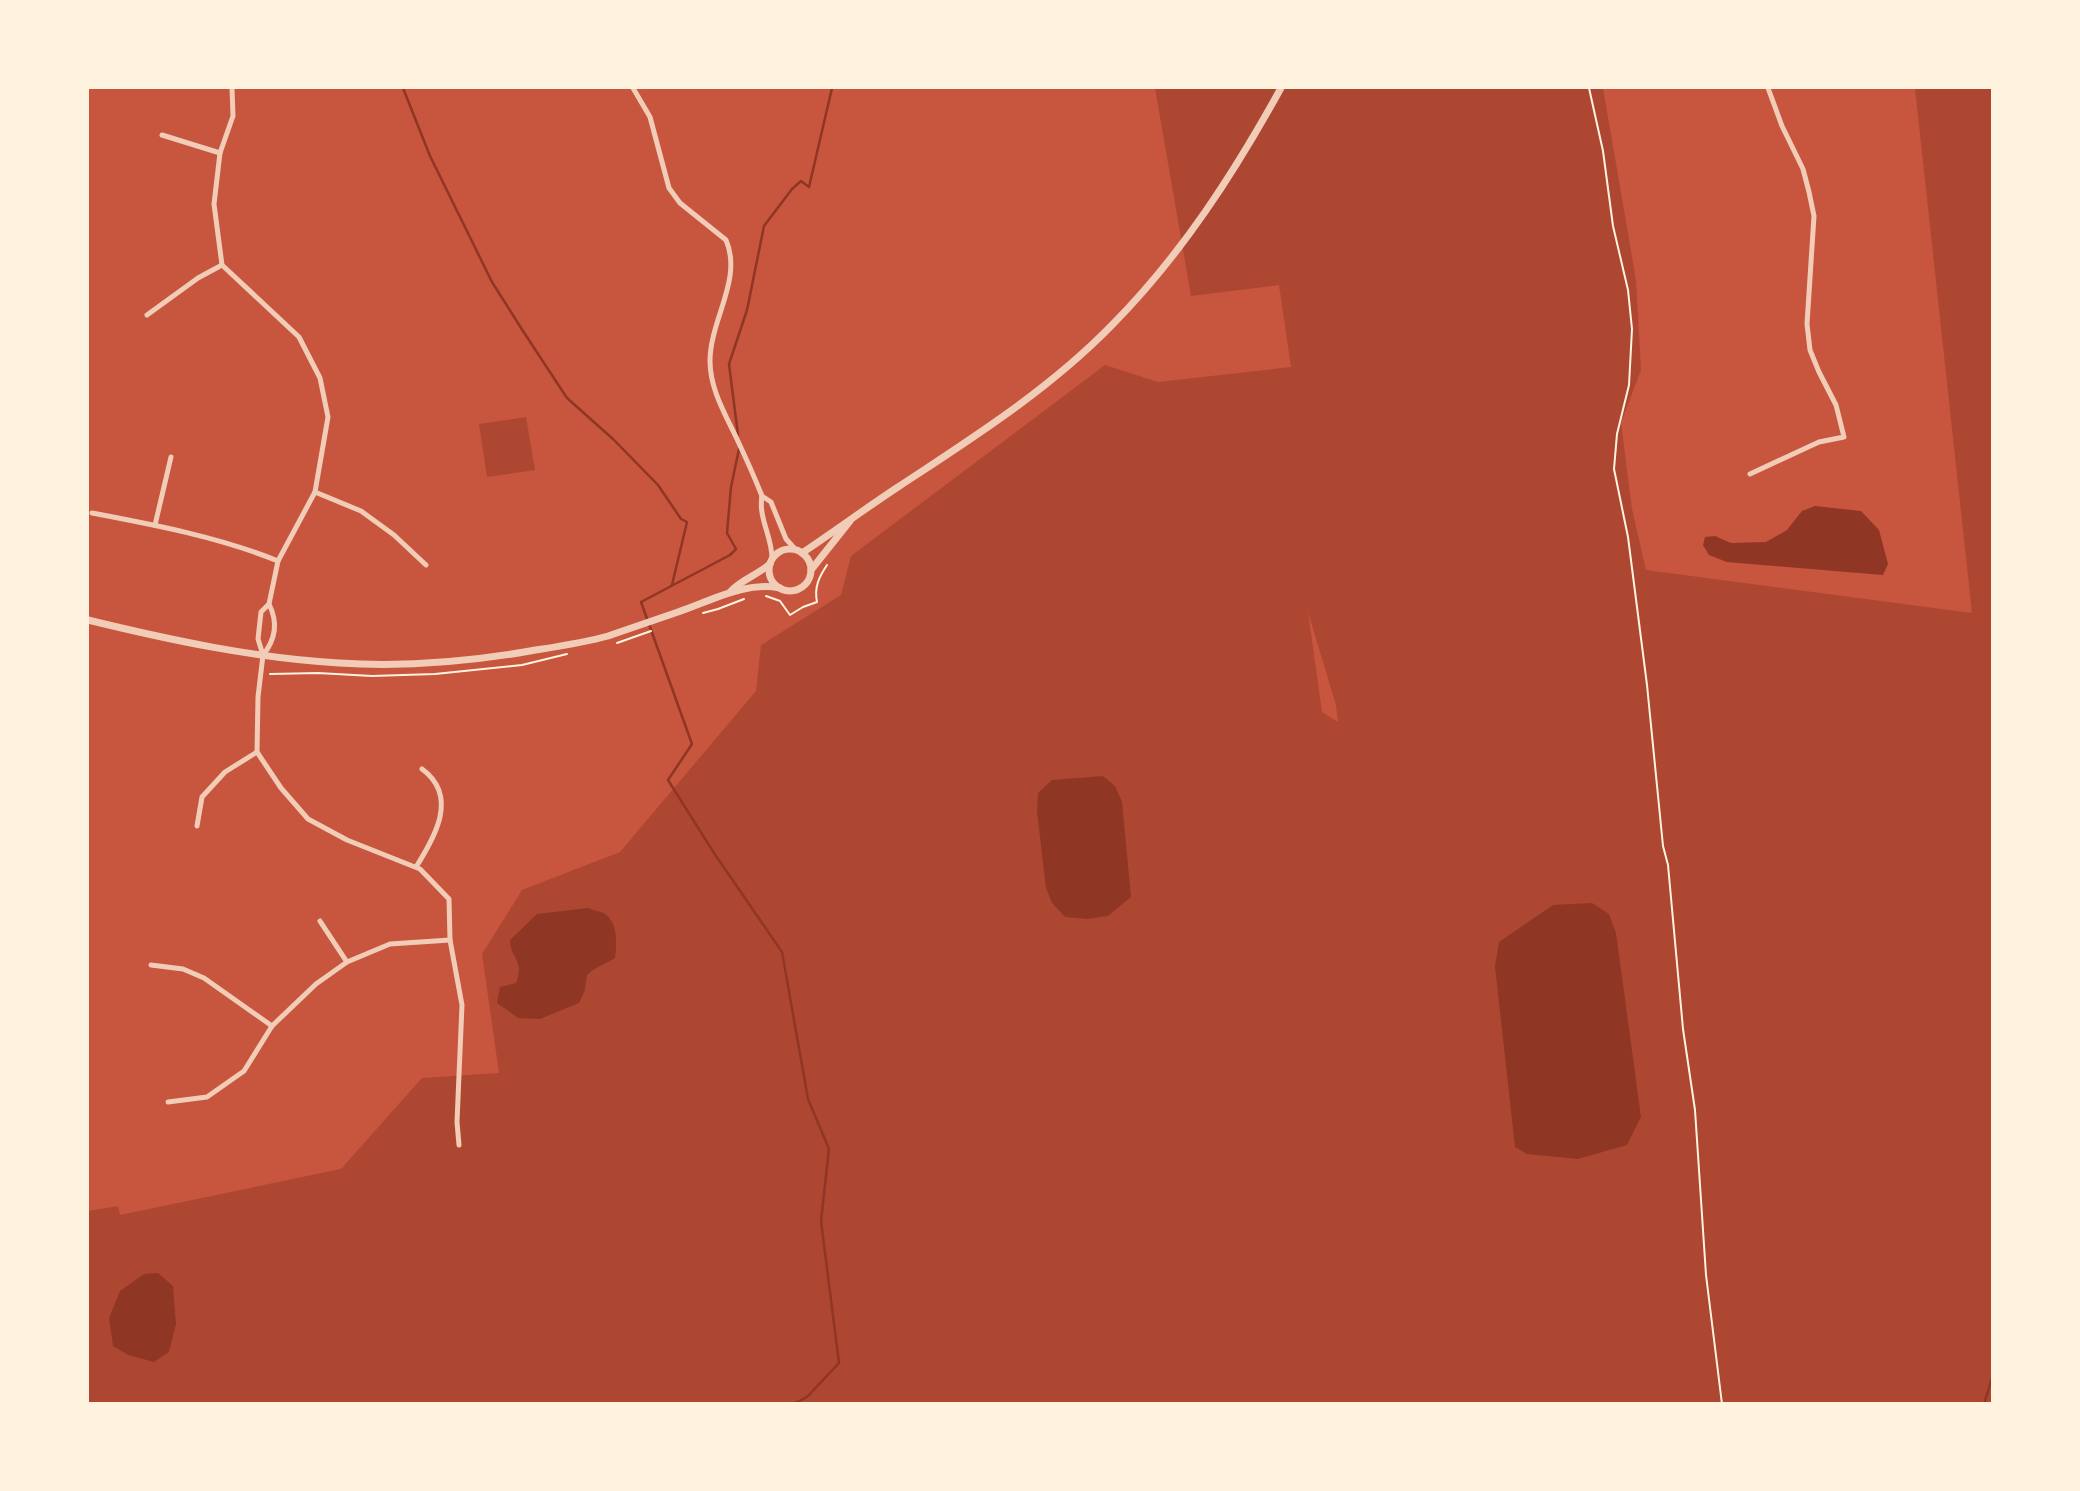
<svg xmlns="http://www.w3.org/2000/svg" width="2080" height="1491" font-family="Bitter,serif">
	<rect width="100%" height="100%" fill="#c8553d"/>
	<!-- green -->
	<g fill="#ae4732" fill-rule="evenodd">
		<path d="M1155,88H1603L1636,280L1641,370L1621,423L1632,509L1646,570L1972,613L1915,88H1992V1403H88V1211L118,1206L120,1215L341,1169L422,1078L499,1073L482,954L522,890L620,852L756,691L761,645L841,595L851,556L1105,365L1158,382L1291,367L1279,285L1191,296ZM1308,612L1336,705L1338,722L1322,712Z"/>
		<polygon points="526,417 535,470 487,477 479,424"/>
	</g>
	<!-- water -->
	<g fill="#8f3625">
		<polygon points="1815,506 1861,511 1879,530 1888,564 1883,575 1727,562 1709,555 1703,545 1705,537 1715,536 1731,543 1766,542 1787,530 1802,511"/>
		<polygon points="1103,776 1115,786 1122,802 1131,897 1108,916 1087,919 1065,917 1052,903 1046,888 1037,812 1038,793 1052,780"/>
		<polygon points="1592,903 1609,914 1616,933 1641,1117 1627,1145 1578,1159 1527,1154 1515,1147 1495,966 1499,942 1553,905"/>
		<path d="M588,908C592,910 600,911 605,914C618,923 617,944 615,958C605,965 596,966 587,975L585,990L579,1003L540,1019L518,1018L497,1003L500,987L516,983C525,959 510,959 510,940L537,914Z"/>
		<polygon points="158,1273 173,1286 176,1324 169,1352 154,1362 128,1355 113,1346 109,1318 120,1291 144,1274"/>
	</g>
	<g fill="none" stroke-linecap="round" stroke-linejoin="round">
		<!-- stream -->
		<g stroke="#8f3625" stroke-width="2.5">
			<polyline points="403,88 430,156 492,282 523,331 567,398 613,439 658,485 681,519 687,522 672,585"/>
			<polyline points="738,435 729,364 747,310 764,226 792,189 801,181 809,187 832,88"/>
			<polyline points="739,449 731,487 727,533 736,549 730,555 641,602 692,744 668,780 714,853 782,952 808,1099 829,1149 821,1221 839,1363 807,1397 793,1404"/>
			<polyline points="1984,1404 1993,1375"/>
		</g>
		<!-- path -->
		<g stroke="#fff3e0" stroke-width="2">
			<polyline points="1589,88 1603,151 1613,226 1628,290 1632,329 1629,385 1617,434 1614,469 1628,537 1647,685 1663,846 1668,865 1683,1029 1695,1110 1706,1275 1722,1404"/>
			<path d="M766,596L780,601L790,615L803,607L817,602C814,587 819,577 827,565"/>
			<polyline points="703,613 718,609 744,599"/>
			<polyline points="617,643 651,631"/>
			<polyline points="270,674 318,673 372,676 435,674 522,665 567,654"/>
		</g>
		<!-- minor -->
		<g stroke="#f1ccb7" stroke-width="5">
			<polyline points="232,88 233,116 220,153 214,204 222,265 299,337 320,378 328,417 315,492 278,561 269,604 261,612 258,639 263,655 258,697 257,752 281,788 308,819 347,840 420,869 449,899 450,940 462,1005 457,1122 459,1145"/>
			<path d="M633,88L650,117L669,188L680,203L726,240C743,279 710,320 710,361C710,388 724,412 736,437C745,456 754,476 762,496"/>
			<polyline points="162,135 220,153"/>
			<polyline points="147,315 198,278 222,265"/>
			<polyline points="1750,474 1819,442 1844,437 1836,405 1819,372 1810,350 1807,324 1814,216 1809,192 1803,169 1782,126 1768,88"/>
			<polyline points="315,492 361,511 394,535 426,565"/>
			<polyline points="762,496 771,502 786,539 796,550"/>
			<path d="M762,496C758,517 772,537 772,558"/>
			<path d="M92,513C155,525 219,537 278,561"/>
			<polyline points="155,525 171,457"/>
			<path d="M263,655C276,639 278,622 269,604"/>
			<polyline points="197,826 202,797 225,772 257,752"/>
			<path d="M416,867C435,837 459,796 422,769"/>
			<polyline points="320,921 347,962"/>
			<polyline points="151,965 183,969 204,978 272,1026"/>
			<polyline points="168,1102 207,1097 244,1071 272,1026 316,984 347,962 390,944 450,940"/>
		</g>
		<!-- tertiary -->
		<g stroke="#f1ccb7" stroke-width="7">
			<circle cx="790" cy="570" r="21"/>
			<path d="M802,553C835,531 866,508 898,487C974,437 1050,389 1113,324C1182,254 1234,173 1281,88"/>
			<polyline points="811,570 850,521"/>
			<path d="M730,592C741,580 757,575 770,564"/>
			<path d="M88,620C170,640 254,658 339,663C402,667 467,662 530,651C555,647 583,643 608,636C631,628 655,620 678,612C711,601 745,581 780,588"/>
		</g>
	</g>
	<!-- border -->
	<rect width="2080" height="1491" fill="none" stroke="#fff3e0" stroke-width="178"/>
</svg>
